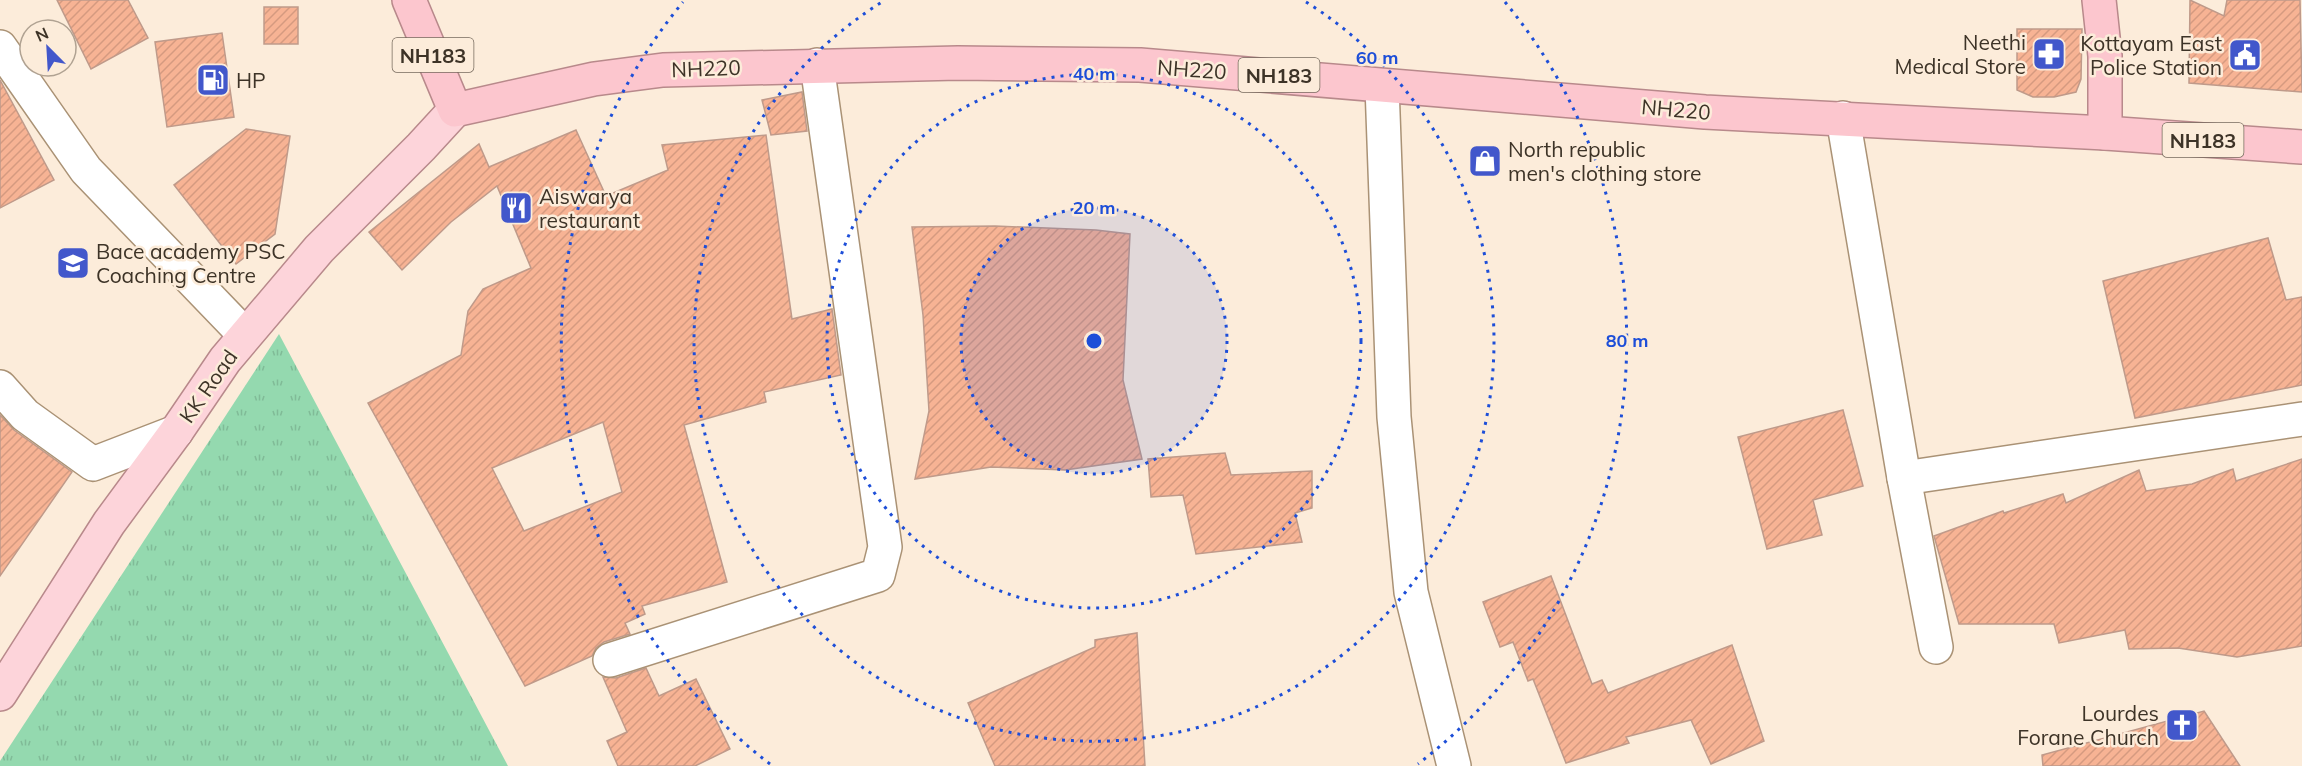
<svg xmlns="http://www.w3.org/2000/svg" width="2302" height="766" font-family="Mulish,sans-serif">
	<defs>
		<pattern id="grass-tufts" width="24" height="20" patternUnits="userSpaceOnUse" patternTransform="scale(1.5)"><rect width="24" height="20" fill="#94d9af"/><path d="M3 7l-1-3M5 7V3M7 7l1-3M15 17l-1-3M17 17v-4M19 17l1-3" fill="none" stroke="#80bb97"/></pattern>
		<pattern id="building-hatch" width="6" height="6" patternUnits="userSpaceOnUse" patternTransform="scale(1.5)"><rect width="6" height="6" fill="#f7b394"/><path d="M-1 1l2-2M0 6l6-6M5 7l2-2" fill="none" stroke="#d59a80"/></pattern>
	</defs>
	<rect width="100%" height="100%" fill="#fcecda"/>
	<!-- grass -->
	<polygon fill="url(#grass-tufts)" points="279,334 508,766 0,766 0,761"/>
	<!-- building -->
	<g fill="url(#building-hatch)" stroke="#bf9a8a" stroke-width="1.5" fill-rule="evenodd">
		<polygon points="57,0 128,0 148,38 91,69"/>
		<polygon points="2190,0 2224,16 2227,0 2300,0 2302,92 2189,83"/>
		<rect x="264" y="7" width="34" height="37"/>
		<polygon points="2017,29 2082,29 2081,79 2076,92 2054,97 2033,97 2017,90"/>
		<polygon points="222,33 234,117 167,127 155,42"/>
		<polygon points="0,80 54,180 0,208"/>
		<polygon points="802,92 807,131 771,135 762,100"/>
		<polygon points="246,129 290,136 275,234 236,264 174,185"/>
		<path d="M576,130L606,196L668,170L662,145L766,135L792,319L832,309L841,375L764,392L766,402L684,425L727,582L642,606L645,614L625,623L630,634L604,642L596,648L592,656L525,686L368,403L461,355L468,311L483,289L531,268L497,186L451,222L402,270L369,232L479,144L489,167ZM603,422L622,492L524,531L492,468Z"/>
		<polygon points="995,226 1096,230 1130,234 1123,380 1142,459 1065,470 991,467 915,479 929,411 923,315 912,227"/>
		<polygon points="2268,238 2286,300 2302,297 2302,385 2135,418 2103,281"/>
		<polygon points="1843,410 1863,486 1813,500 1822,535 1767,549 1738,437"/>
		<polygon points="0,415 14,430 72,472 0,576"/>
		<polygon points="1225,453 1231,475 1312,471 1312,508 1295,513 1302,542 1196,554 1183,495 1151,497 1148,459"/>
		<polygon points="2302,459 2302,646 2237,657 2178,648 2129,649 2125,630 2059,643 2054,624 1959,624 1934,536 2003,511 2004,513 2063,494 2066,503 2139,470 2146,491 2192,484 2233,469 2236,481"/>
		<polygon points="1551,576 1592,684 1602,680 1608,693 1732,645 1764,741 1711,764 1691,720 1626,737 1629,743 1566,763 1533,679 1528,681 1513,642 1500,647 1483,602"/>
		<polygon points="1137,633 1145,766 995,766 968,703 1095,647 1095,640"/>
		<polygon points="646,668 659,696 696,679 730,749 695,766 618,766 607,741 627,732 603,677 616,678"/>
		<polygon points="2204,711 2240,766 2043,766 2042,755"/>
	</g>
	<g fill="none" stroke-linecap="round" stroke-linejoin="round">
		<!-- minor casing -->
		<g stroke="#aa9275" stroke-width="36">
			<g id="minor">
				<polyline points="0,47 86,170 245,335"/>
				<polyline points="1382,86 1394,417 1411,592 1454,766"/>
				<polyline points="1843,118 1904,478 1936,647"/>
				<polyline points="0,387 25,415 93,464 176,432"/>
				<polyline points="1904,478 2302,419"/>
				<polyline points="610,660 878,575 885,547 817,65"/>
			</g>
		</g>
		<!-- primary casing -->
		<g stroke="#b8898b" stroke-width="36">
			<polyline id="primary" points="0,694 109,523 176,432 225,360 319,249 421,147 455,110"/>
		</g>
		<!-- trunk casing -->
		<g stroke="#b8898b" stroke-width="36">
			<g id="trunk">
				<polyline points="409,0 455,110 594,79 663,70 958,63 1140,65 1705,112 2105,133 2302,147"/>
				<polyline points="2099,0 2105,56 2105,133"/>
			</g>
		</g>
		<!-- minor -->
		<use href="#minor" stroke="#fff" stroke-width="33"/>
		<!-- primary -->
		<use href="#primary" stroke="#fdd4da" stroke-width="33"/>
		<!-- trunk -->
		<use href="#trunk" stroke="#fcc6ce" stroke-width="33"/>
	</g>
	<!-- distance rings -->
	<circle cx="1094" cy="341" r="133" fill="#1d4ed8" fill-opacity=".12"/>
	<g fill="none" stroke="#1d4ed8" stroke-width="3" stroke-dasharray="3 6">
		<circle cx="1094" cy="341" r="133"/>
		<circle cx="1094" cy="341" r="267"/>
		<path d="M1306 2A400 400 0 1 1 882 2"/>
		<path d="M770 764A533 533 0 0 1 683 2M1505 2A533 533 0 0 1 1418 764"/>
	</g>
	<!-- icons -->
	<defs>
		<g id="pharmacy-square" transform="scale(1.725)"><rect x="-9" y="-9" width="18" height="18" rx="4" fill="#4257cb" stroke="#fcecda"/><path d="M-2-6h4v4h4v4h-4v4h-4v-4h-4v-4h4Z" fill="#fff"/></g>
		<g id="civic-square" transform="scale(1.725)"><rect x="-9" y="-9" width="18" height="18" rx="4" fill="#4257cb" stroke="#fcecda"/><path d="M-.6-6.5H3V-4.5H.6V-3L4-1V1h2V6H-6V1h2V-1L-.6-3ZM-1.2 2.5V6h2.4V2.5Z" fill="#fff"/></g>
		<g id="fuel-square" transform="scale(1.725)"><rect x="-9" y="-9" width="18" height="18" rx="4" fill="#4257cb" stroke="#fcecda"/><path d="M-5.5-6h7V0h2V4h1.3V-2.5L3-4.5l.8-.8L6-3V5H2.5V1h-1V6h-7ZM-4.2-4.7v3.2H.2V-4.7Z" fill="#fff"/></g>
		<g id="shop-square" transform="scale(1.725)"><rect x="-9" y="-9" width="18" height="18" rx="4" fill="#4257cb" stroke="#fcecda"/><path d="M-5-2.5h2.3a2.7 3.5 0 0 1 5.4 0H5L5.5 6h-11ZM-1.5-2.5h3a1.5 2.3 0 0 0-3 0Z" fill="#fff"/></g>
		<g id="restaurant-square" transform="scale(1.725)"><rect x="-9" y="-9" width="18" height="18" rx="4" fill="#4257cb" stroke="#fcecda"/><path d="M-5-6h1v4h1v-4h1v4h1v-4h1v5L-1.5 .5V6h-2V.5L-5-1ZM5-6V6H3V1.5H1.5Q1.5-4 5-6Z" fill="#fff"/></g>
		<g id="school-square" transform="scale(1.725)"><rect x="-9" y="-9" width="18" height="18" rx="4" fill="#4257cb" stroke="#fcecda"/><path d="M0-5L7-2L0 1L-7-2ZM-4 1L0 2.5L4 1V4Q0 6-4 4Z" fill="#fff"/></g>
		<g id="church-square" transform="scale(1.725)"><rect x="-9" y="-9" width="18" height="18" rx="4" fill="#4257cb" stroke="#fcecda"/><path d="M-1.2-6h2.4v3.5h3.3v2.4h-3.3V6h-2.4V-.1h-3.3v-2.4h3.3Z" fill="#fff"/></g>
	</defs>
	<g fill-rule="evenodd">
		<use href="#pharmacy-square" x="2049" y="54"/>
		<use href="#civic-square" x="2245" y="55"/>
		<use href="#fuel-square" x="213" y="80"/>
		<use href="#shop-square" x="1485" y="161"/>
		<use href="#restaurant-square" x="516" y="208"/>
		<use href="#school-square" x="73" y="263"/>
		<use href="#church-square" x="2182" y="725"/>
	</g>
	<g text-anchor="middle" dominant-baseline="central" stroke-width="5" stroke-linejoin="round" paint-order="stroke">
		<!-- shield labels -->
		<g fill="#fcecda" stroke="#766a5d" stroke-width="1.5">
			<rect x="392.5" y="38" width="81" height="34" rx="4.5"/>
			<rect x="1238.5" y="58" width="81" height="34" rx="4.5"/>
			<rect x="2162.5" y="123" width="81" height="34" rx="4.5"/>
		</g>
		<g font-size="20" font-weight="bold" fill="#3d3327">
			<text x="433" y="55">NH183</text>
			<text x="1279" y="75">NH183</text>
			<text x="2203" y="140">NH183</text>
		</g>
		<!-- poi labels -->
		<g font-size="21" fill="#3d3327" stroke="#fcecda" text-anchor="start">
			<text x="2026" y="42" text-anchor="end">Neethi<tspan x="2026" dy="24">Medical Store</tspan></text>
			<text x="2222" y="43" text-anchor="end">Kottayam East<tspan x="2222" dy="24">Police Station</tspan></text>
			<text x="236" y="80">HP</text>
			<text x="1508" y="149">North republic<tspan x="1508" dy="24">men's clothing store</tspan></text>
			<text x="539" y="196">Aiswarya<tspan x="539" dy="24">restaurant</tspan></text>
			<text x="96" y="251">Bace academy PSC<tspan x="96" dy="24">Coaching Centre</tspan></text>
			<text x="2159" y="713" text-anchor="end">Lourdes<tspan x="2159" dy="24">Forane Church</tspan></text>
		</g>
		<!-- street labels -->
		<g font-size="21" fill="#3d3327" stroke="#fcecda">
			<text transform="translate(706 68) rotate(-2)">NH220</text>
			<text transform="translate(1192 69) rotate(4)">NH220</text>
			<text transform="translate(1676 109) rotate(5)">NH220</text>
			<text transform="translate(208 386) rotate(-55)">KK Road</text>
		</g>
	</g>
	<circle cx="1094" cy="341" r="9" fill="#1d4ed8" stroke="#fcecda" stroke-width="3"/>
	<g font-size="18" text-anchor="middle" font-weight="bold" fill="#1d4ed8" stroke="#fcecda" stroke-width="5" stroke-linejoin="round" paint-order="stroke">
		<text x="1377" y="64">60 m</text>
		<text x="1094" y="80">40 m</text>
		<text x="1094" y="214">20 m</text>
		<text x="1627" y="347">80 m</text>
	</g>
	<!-- north arrow -->
	<g transform="translate(48 48) rotate(336)"><circle r="28" fill="#fcecda" stroke="#b0a292" stroke-width="1.5"/>
	<path d="M0-4.5L10 22L0 15L-10 22Z" fill="#4257cb"/>
	<text y="-9" font-size="16" font-weight="bold" text-anchor="middle" fill="#3d3327">N</text>
	</g>
</svg>
